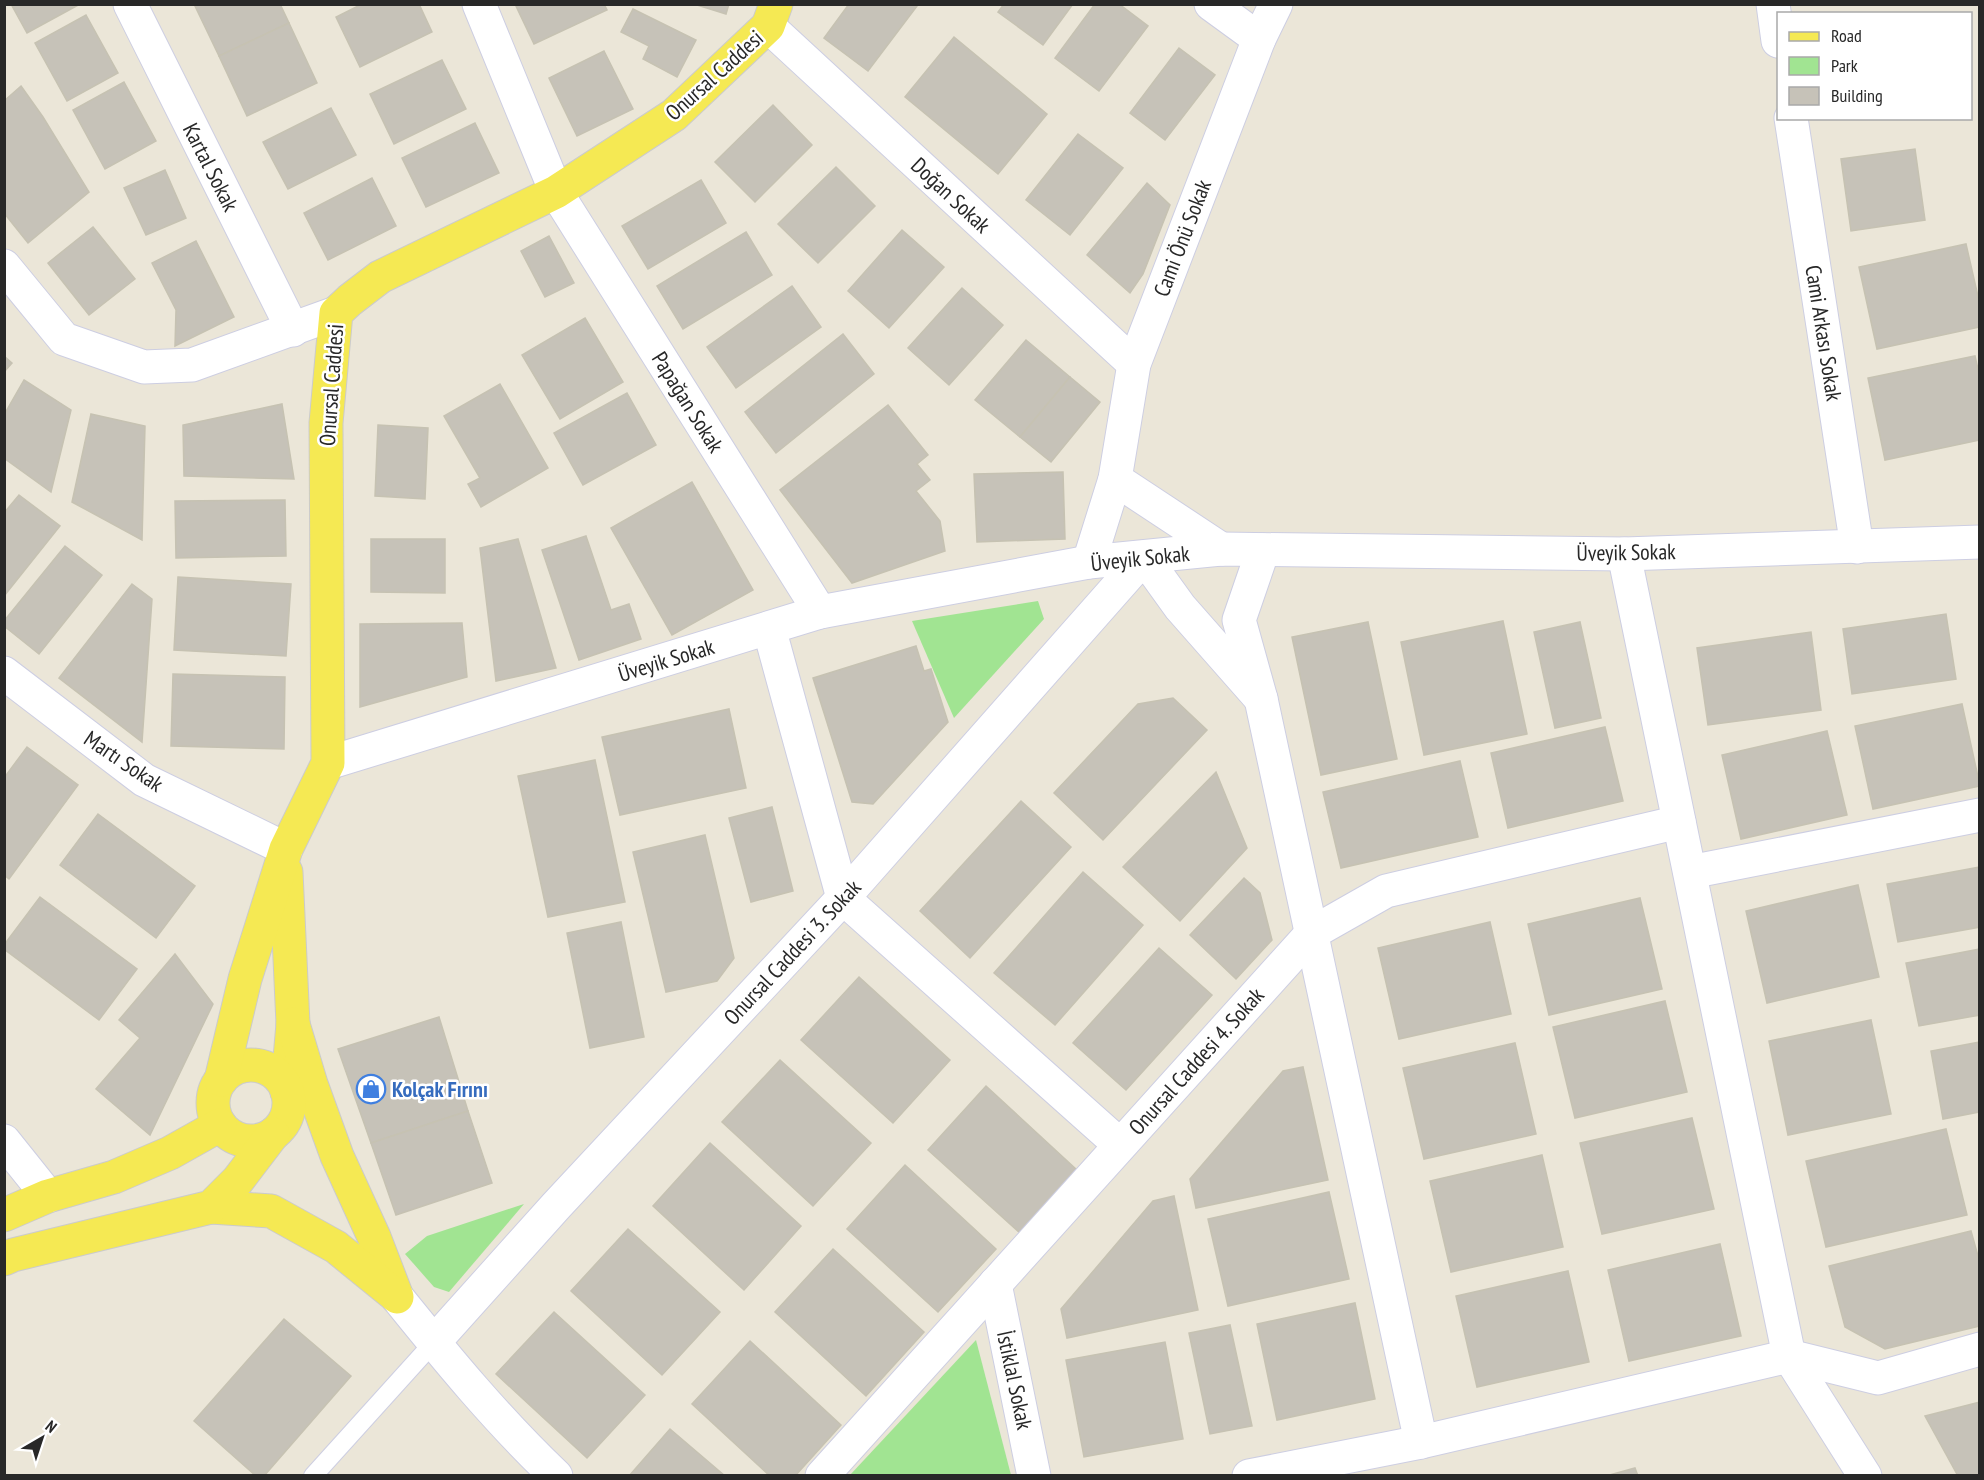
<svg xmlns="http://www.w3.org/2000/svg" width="1984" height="1480" font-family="'PT Sans Narrow',sans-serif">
	<rect width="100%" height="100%" fill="#ebe6d8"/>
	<!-- green -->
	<g fill="#a1e492">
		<polygon points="1038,601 1044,619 954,718 912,621"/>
		<polygon points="524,1204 449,1292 434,1287 405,1254 427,1236"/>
		<polygon points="976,1340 1011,1475 850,1475"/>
	</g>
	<!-- building -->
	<g fill="#c6c2b8" stroke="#c6c2b2" stroke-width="1.5">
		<polygon points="11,4 80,4 27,33"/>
		<polygon points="194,4 280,4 289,23 219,56"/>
		<polygon points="362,4 419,4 432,32 360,67 336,17"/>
		<polygon points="515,4 604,4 607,10 534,44"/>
		<polygon points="694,4 729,4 726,14"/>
		<polygon points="849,4 915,4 917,6 868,71 824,38"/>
		<polygon points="1004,4 1073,4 1043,45 998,12"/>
		<polygon points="1095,4 1119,4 1148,26 1099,91 1055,58"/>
		<polygon points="633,9 696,40 677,77 643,59 649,46 621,32"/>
		<polygon points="86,15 118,73 67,101 35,43"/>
		<polygon points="289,23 317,83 247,116 219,56"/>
		<polygon points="954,37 1047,114 998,174 905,97"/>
		<polygon points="1179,48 1215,75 1165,140 1130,113"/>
		<polygon points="604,51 633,109 577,136 549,78"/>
		<polygon points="442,60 466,109 394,144 370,94"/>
		<polygon points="124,82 156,141 105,169 73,110"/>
		<polygon points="21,86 43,117 89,192 28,243 4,213 4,101"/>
		<polygon points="773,105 812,145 755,202 715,162"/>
		<polygon points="331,108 356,155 288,189 263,142"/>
		<polygon points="475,123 499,173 426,207 402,158"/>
		<polygon points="1078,134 1123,168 1070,235 1026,200"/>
		<polygon points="1915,149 1925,220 1851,231 1841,159"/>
		<polygon points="836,167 875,206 818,263 778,224"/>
		<polygon points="165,170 186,218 146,235 124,188"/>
		<polygon points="372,178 396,226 328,260 304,213"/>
		<polygon points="701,180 726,223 648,269 622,226"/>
		<polygon points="1147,183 1170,205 1143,274 1130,293 1087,255"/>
		<polygon points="93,227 135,279 89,315 48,263"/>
		<polygon points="902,230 944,267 889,328 848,291"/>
		<polygon points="746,232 772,275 683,329 657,286"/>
		<polygon points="549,236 574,283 545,297 521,251"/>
		<polygon points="196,241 234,317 175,346 176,310 152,263"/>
		<polygon points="1966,244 1980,305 1980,327 1877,349 1859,267"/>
		<polygon points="792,286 821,327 736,388 707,347"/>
		<polygon points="962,288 1003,325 949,385 908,348"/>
		<polygon points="585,318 623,382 560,419 522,355"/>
		<polygon points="843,334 874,374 776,453 745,412"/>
		<polygon points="1026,340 1070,377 1020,437 975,400"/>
		<polygon points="4,356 12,363 4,372"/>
		<polygon points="1975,356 1980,378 1980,440 1885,460 1868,378"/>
		<polygon points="1070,377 1100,402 1051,462 1020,437"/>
		<polygon points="24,380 71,410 51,492 4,458 4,415"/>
		<polygon points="500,384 548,468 481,507 468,484 480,478 444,416"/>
		<polygon points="627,393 656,445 583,485 554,433"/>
		<polygon points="282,404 294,479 184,476 183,425"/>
		<polygon points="888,405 928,455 917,464 930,480 916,491 940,521 945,551 852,583 780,490"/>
		<polygon points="91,414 145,426 142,540 72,502"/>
		<polygon points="378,425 428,428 425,499 375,496"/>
		<polygon points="1063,472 1065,539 977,542 974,474"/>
		<polygon points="692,482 753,590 672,635 611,528"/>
		<polygon points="19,495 60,526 4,596 4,513"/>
		<polygon points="285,500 286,556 176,558 175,501"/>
		<polygon points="586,536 611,610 629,604 641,639 579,660 542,550"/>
		<polygon points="371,539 445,539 445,593 371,592"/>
		<polygon points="518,539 556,668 496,681 480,548"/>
		<polygon points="65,546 102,575 39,654 4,626 4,621"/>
		<polygon points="178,577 291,584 286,656 174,650"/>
		<polygon points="132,584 152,599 142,742 59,678"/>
		<polygon points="1946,614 1956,679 1852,694 1843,629"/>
		<polygon points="1503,621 1527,734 1424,755 1401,642"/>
		<polygon points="1368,622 1397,759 1321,775 1292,637"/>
		<polygon points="1580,622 1601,718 1555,728 1534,632"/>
		<polygon points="462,623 467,677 360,707 360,624"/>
		<polygon points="1811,632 1821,710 1708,725 1697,648"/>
		<polygon points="916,646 924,671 931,669 948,722 873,804 852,802 813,678"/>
		<polygon points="173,674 285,677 284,749 171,746"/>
		<polygon points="1173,698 1207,730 1103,840 1054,793 1138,704"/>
		<polygon points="1962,704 1980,786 1873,809 1855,726"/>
		<polygon points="729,709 746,788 620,815 602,737"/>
		<polygon points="1605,727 1623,801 1508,828 1491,753"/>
		<polygon points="1827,731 1847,815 1741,839 1722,755"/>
		<polygon points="27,747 78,785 9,879 4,875 4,778"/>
		<polygon points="595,760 625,902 548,917 518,776"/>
		<polygon points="1460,761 1478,837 1341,868 1323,792"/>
		<polygon points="1216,772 1247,848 1180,921 1123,867"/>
		<polygon points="1021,801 1071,847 970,958 920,911"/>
		<polygon points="772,807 793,891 751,902 729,818"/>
		<polygon points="98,814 195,886 156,938 60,865"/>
		<polygon points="705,835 734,958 717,981 666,992 633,852"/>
		<polygon points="1980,867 1980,927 1898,942 1887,884"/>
		<polygon points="1083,872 1143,925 1055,1025 994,973"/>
		<polygon points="1244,878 1260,893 1272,940 1236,979 1190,935"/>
		<polygon points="1858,885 1879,977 1767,1003 1746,911"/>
		<polygon points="40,897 137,969 99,1020 4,949 4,945"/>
		<polygon points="1640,898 1662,989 1549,1015 1528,924"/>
		<polygon points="621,922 644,1037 590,1048 567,933"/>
		<polygon points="1490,922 1511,1014 1399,1039 1378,948"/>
		<polygon points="1159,948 1212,995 1126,1090 1073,1043"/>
		<polygon points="1980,949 1980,1015 1919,1026 1906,963"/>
		<polygon points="175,954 213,1004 150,1135 96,1089 140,1038 119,1020"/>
		<polygon points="859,977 950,1060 893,1123 801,1040"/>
		<polygon points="1665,1001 1687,1092 1575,1118 1553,1027"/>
		<polygon points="439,1017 468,1111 371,1143 338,1049"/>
		<polygon points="1871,1020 1891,1114 1788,1135 1769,1041"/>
		<polygon points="1980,1042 1980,1112 1943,1119 1931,1051"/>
		<polygon points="1515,1043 1536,1134 1424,1159 1403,1068"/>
		<polygon points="780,1060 871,1143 813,1206 722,1122"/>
		<polygon points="1303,1067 1328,1180 1196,1208 1190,1179 1283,1071"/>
		<polygon points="986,1086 1077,1170 1020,1233 928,1150"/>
		<polygon points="468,1111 492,1183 396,1215 371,1143"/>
		<polygon points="1692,1118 1714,1209 1602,1234 1580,1143"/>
		<polygon points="1946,1129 1967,1215 1826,1247 1806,1161"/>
		<polygon points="710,1143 801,1226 744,1290 653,1206"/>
		<polygon points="1542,1155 1563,1247 1451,1272 1430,1181"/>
		<polygon points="905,1165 996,1249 938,1312 847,1229"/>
		<polygon points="1329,1192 1349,1279 1228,1306 1208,1219"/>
		<polygon points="1174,1196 1198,1310 1067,1338 1061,1309 1153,1201"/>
		<polygon points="628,1229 720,1312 662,1375 571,1291"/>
		<polygon points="1971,1231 1980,1263 1980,1326 1885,1349 1845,1327 1829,1266"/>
		<polygon points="1720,1244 1741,1336 1629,1361 1608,1270"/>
		<polygon points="833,1249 924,1332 866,1396 775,1312"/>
		<polygon points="1568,1271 1589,1362 1477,1387 1456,1296"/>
		<polygon points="1355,1303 1375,1399 1277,1420 1257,1324"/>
		<polygon points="554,1312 645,1395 587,1458 496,1374"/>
		<polygon points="284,1319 351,1376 264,1476 256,1476 194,1421"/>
		<polygon points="1230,1325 1252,1426 1210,1434 1189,1333"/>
		<polygon points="750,1341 841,1425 795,1476 770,1476 692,1404"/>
		<polygon points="1165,1342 1183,1439 1084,1457 1066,1360"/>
		<polygon points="1980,1402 1980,1476 1958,1476 1925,1416"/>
		<polygon points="670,1429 725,1476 629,1476"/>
		<polygon points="1635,1468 1638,1476 1606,1476"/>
	</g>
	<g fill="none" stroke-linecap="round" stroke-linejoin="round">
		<!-- lane casing -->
		<g stroke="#cdcee2" stroke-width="20">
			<polyline id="lane" points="313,1476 434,1342"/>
		</g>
		<!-- street casing -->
		<g stroke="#cdcee2" stroke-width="35">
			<g id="street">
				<polyline points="130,4 293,330"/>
				<polyline points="479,4 556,192 820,612"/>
				<polyline points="1211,4 1259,39"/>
				<polyline points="1773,4 1778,41"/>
				<polyline points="768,26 1134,364"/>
				<polyline points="1791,118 1857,547"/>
				<polyline points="4,266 64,339 144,367 192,365 336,313"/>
				<polyline points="1115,479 1221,549"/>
				<polyline points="1263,550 1239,620 1261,699 1421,1442"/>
				<polyline points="1089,562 1115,479 1134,364 1259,39 1276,4"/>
				<polyline points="769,628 843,898 1120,1145"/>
				<polyline points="4,673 144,780 286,849"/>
				<polyline points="1690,872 1980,815"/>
				<polyline points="4,1141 48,1196"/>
				<polyline points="995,1284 1034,1476"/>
				<path d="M397,1297C447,1359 498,1421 556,1476"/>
				<polyline points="434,1342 556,1206 843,898 1144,557 1180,607 1261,699"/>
				<polyline points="822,1476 1312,933 1386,891 1679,822"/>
				<polyline points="1249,1476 1421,1442 1789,1356 1878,1378 1980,1349"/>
			</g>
		</g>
		<!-- secondary casing -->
		<g stroke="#cdcee2" stroke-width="35">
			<g id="secondary">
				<polyline points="1624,554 1789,1356 1865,1476"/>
				<polyline points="328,763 820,612 1089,562 1221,549 1624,554 1980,542"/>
			</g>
		</g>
		<!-- primary casing -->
		<g stroke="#cbcbcb" stroke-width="35">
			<g id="primary">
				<polyline points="286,872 293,1024 287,1092"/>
				<polyline points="293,1024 311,1084 337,1156 374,1237 397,1297"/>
				<circle cx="251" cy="1103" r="38"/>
				<polyline points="221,1080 245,979 286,849 328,763 326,423 336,313 350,300 380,277 556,192 674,115 768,26 776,4"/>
				<polyline points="211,1207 271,1211 336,1247 395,1295"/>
				<polyline points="4,1215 48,1196 114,1177 170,1153 220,1125"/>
				<polyline points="4,1259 13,1255 211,1207 238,1180 273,1134"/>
			</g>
		</g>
		<!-- lane -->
		<use href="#lane" stroke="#fff" stroke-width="18"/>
		<!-- street -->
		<use href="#street" stroke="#fff" stroke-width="33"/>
		<!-- secondary -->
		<use href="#secondary" stroke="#fff" stroke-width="33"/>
		<!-- primary -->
		<use href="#primary" stroke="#f5e953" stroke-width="33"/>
	</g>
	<!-- icons -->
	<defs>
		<g id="shop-ring" transform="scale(1.5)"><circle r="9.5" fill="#fff" stroke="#3f7fe0" stroke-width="1.5"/><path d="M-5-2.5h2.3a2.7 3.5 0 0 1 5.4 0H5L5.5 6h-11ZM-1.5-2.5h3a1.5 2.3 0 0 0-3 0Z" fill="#3f7fe0"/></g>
	</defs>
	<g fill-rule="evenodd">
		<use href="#shop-ring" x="371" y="1089"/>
	</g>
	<g text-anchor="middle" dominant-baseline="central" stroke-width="5" stroke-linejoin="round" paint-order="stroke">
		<!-- street labels -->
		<g font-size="22" fill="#282828" stroke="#fff">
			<text transform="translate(714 75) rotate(-42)">Onursal Caddesi</text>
			<text transform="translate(211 167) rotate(63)">Kartal Sokak</text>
			<text transform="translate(951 195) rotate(43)">Doğan Sokak</text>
			<text transform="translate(1182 238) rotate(-69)">Cami Önü Sokak</text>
			<text transform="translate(1824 333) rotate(81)">Cami Arkası Sokak</text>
			<text transform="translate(331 385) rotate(-86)">Onursal Caddesi</text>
			<text transform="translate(688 402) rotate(58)">Papağan Sokak</text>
			<text transform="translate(1626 552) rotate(-1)">Üveyik Sokak</text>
			<text transform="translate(1140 558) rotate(-6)">Üveyik Sokak</text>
			<text transform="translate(666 660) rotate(-17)">Üveyik Sokak</text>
			<text transform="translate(124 761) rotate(34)">Martı Sokak</text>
			<text transform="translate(792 952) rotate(-47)">Onursal Caddesi 3. Sokak</text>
			<text transform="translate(1196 1061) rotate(-48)">Onursal Caddesi 4. Sokak</text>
			<text transform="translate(1015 1380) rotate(78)">İstiklal Sokak</text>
		</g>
		<!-- shop labels -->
		<g font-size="22" font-weight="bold" fill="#366cbe" stroke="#fff" text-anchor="start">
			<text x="392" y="1089">Kolçak Fırını</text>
		</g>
	</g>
	<!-- border -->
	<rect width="1984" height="1480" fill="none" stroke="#282828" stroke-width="12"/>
	<!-- legend -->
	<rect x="1777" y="12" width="195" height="108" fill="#ffffff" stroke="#a9a9a9" stroke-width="1.5"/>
	<rect x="1789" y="32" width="30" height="9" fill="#f5e953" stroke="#a9a9a9" stroke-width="1.5"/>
	<text x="1831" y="42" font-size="18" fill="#282828">Road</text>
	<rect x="1789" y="57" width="30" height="18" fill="#a1e492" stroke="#a9a9a9" stroke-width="1.5"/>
	<text x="1831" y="72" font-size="18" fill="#282828">Park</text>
	<rect x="1789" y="87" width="30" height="18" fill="#c6c2b8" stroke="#a9a9a9" stroke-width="1.5"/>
	<text x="1831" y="102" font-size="18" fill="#282828">Building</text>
	<!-- north arrow -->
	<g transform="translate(42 1438) rotate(39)" stroke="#ffffff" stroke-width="4.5" paint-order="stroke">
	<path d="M0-4.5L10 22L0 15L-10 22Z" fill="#282828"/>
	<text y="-9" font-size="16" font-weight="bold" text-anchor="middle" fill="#282828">N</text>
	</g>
</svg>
